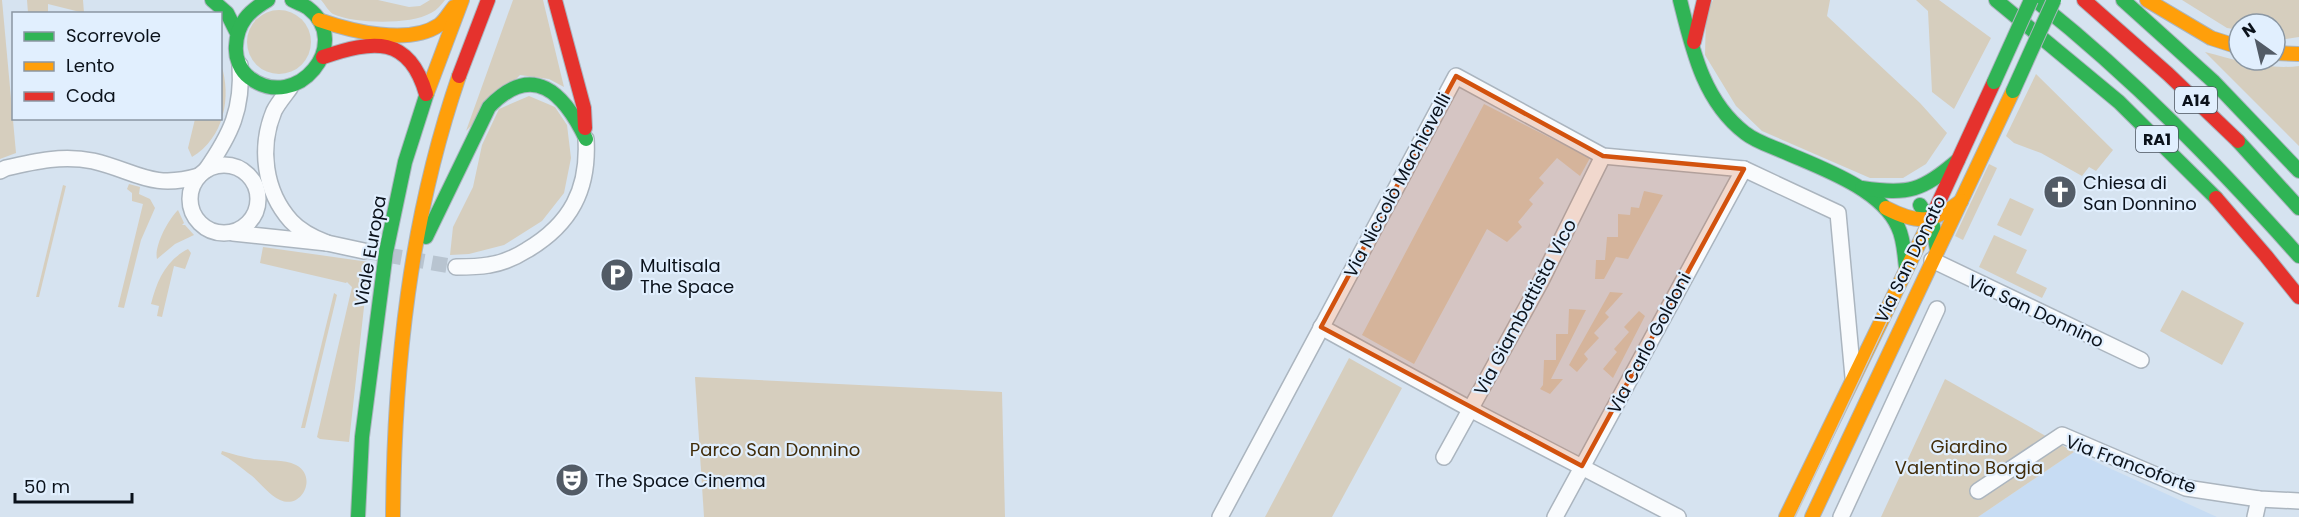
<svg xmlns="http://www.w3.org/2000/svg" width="2299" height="517" font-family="Poppins,sans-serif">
	<rect width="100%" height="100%" fill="#d6e3f0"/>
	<!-- built -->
	<polygon fill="#c7dcf3" points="2074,452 2217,517 1978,517"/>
	<!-- green -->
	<g fill="#d6cebe">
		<polygon points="0,0 2,0 16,153 0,159"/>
		<polygon points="27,0 83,0 84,13 48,4 48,13 28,13"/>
		<path d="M321,0H378L409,7L420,6L430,0H445C441,5 437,10 431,13C410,25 355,24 333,14C328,11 325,4 321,0Z"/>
		<polygon points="513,0 543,0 564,87 549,79 520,75 466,131"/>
		<polygon points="1713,0 1830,0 1827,16 1920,103 1947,133 1926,164 1903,178 1870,178 1762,131 1736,106 1705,55 1706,15"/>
		<polygon points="1916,0 1939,0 1991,38 1954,109 1932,92 1928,11"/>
		<polygon points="2182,0 2299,0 2299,37 2286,39 2275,37 2275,24 2239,24 2239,30 2227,28"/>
		<circle cx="279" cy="42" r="32"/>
		<path d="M2205,52C2236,60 2267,70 2299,66V146Z"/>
		<path d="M221,64C232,97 224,138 192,157L188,148L195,119L220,118Z"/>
		<polygon points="2036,74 2113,150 2096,171 2089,167 2082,176 2041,153 2014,143 2006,136"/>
		<polygon points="529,96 555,107 567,125 571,158 564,193 542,221 504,245 469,254 450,255 453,227 473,187 482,145 499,109"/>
		<polygon points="1484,104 1590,158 1580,176 1557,158 1539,178 1544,183 1529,200 1533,204 1518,222 1522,227 1507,242 1487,229 1414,364 1362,335"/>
		<polygon points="1989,164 1997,168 1963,240 1955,236"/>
		<polygon points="129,184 140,187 139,194 150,199 155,208 141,240 124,308 118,307 143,204 132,201 132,193 127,189"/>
		<polygon points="63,185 66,186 39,297 36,297"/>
		<polygon points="1644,191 1663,195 1628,259 1616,257 1604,279 1595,279 1596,260 1605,260 1607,237 1618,237 1618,214 1630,215 1631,207 1639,208"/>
		<polygon points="2010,198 2034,209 2021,236 1997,225"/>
		<path d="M178,210L184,223L182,225H185L194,235L175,244L157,259C154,247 167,221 178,210Z"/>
		<polygon points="1994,235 2027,250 2016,273 2047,288 2042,298 1979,267"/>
		<polygon points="263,247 369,262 349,442 320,439 317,437 352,287 347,282 346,283 260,263"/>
		<path d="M188,249L191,253L185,269L174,266L162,317L157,316L159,306L151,304C157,281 165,261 188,249Z"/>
		<polygon points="2182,290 2244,323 2222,365 2160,331"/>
		<polygon points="1610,292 1623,293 1605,313 1609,317 1594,333 1599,338 1584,354 1588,359 1577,372 1569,365"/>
		<polygon points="334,293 337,295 305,428 301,428"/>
		<polygon points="1569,309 1586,310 1551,379 1563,379 1550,394 1540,389 1543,385 1544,360 1556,360 1556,334 1568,334"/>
		<polygon points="1639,311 1645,316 1613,378 1603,369 1617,352 1614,349 1629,332 1624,327"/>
		<polygon points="1349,358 1402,388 1332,517 1265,517"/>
		<polygon points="695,377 1002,392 1005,517 704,517"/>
		<polygon points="1945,379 2074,452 1978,517 1881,517"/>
		<path d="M222,451C233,454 243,457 254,459C267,461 284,459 296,465C318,476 302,510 280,500C267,494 259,480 248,473C239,466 231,459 221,454Z"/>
	</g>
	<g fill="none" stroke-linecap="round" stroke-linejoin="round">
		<!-- street-tunnel -->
		<polyline stroke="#b8c4d0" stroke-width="15" stroke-dasharray="15 8" stroke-linecap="butt" points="364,251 456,267"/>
		<!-- street casing -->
		<g stroke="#abb5bf" stroke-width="18">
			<g id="street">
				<path d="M290,88C285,95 278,103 274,111C259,147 264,191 291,221C301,232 314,238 327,243"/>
				<circle cx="224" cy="199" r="34"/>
				<path d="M206,170C231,134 243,109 240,65"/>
				<path d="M0,171L6,168C36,161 63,155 93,161C136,171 151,190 199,176"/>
				<polyline points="233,233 327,243 364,251"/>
				<polyline points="1932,260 2141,360"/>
				<path d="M456,267C467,267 478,267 489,265C502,263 516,257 527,250C571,224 589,189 586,139"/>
				<polyline points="1321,327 1470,409 1678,517"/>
				<polyline points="1444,457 1540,283 1603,156"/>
				<polyline points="1978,491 2062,435 2186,488 2259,499 2299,501"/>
				<polyline points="1220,517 1456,76 1603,156 1744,169 1838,213 1853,377"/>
				<polyline points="1555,517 1744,169"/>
				<polyline points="1841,517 1937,309"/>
				<polyline points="2255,517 2259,499"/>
			</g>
		</g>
		<!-- fast casing -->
		<g stroke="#abb5bf" stroke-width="16">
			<g id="fast">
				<polyline points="212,0 227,13 236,31"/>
				<path d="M268,0C249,11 237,23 236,46C235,57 240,71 250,78C297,113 354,43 308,8C304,5 297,3 292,0"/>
				<path d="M1680,0C1692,48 1703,101 1745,133C1755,141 1770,146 1782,151C1818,167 1881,188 1898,227C1904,239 1904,253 1906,267"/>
				<polyline points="1996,0 2119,102 2216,198"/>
				<path d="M2035,0C2132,77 2217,164 2299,256"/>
				<polyline points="2123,0 2214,82 2299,171"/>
				<polyline points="2238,141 2299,208"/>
				<path d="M1862,188C1909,195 1922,191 1958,160"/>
				<polyline points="1920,205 1933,226 1937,250"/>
				<path d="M426,237L489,107C533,61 564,93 586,139"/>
				<polyline points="358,517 362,437 386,252 405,162 427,93"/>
			</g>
		</g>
		<!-- slow casing -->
		<g stroke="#abb5bf" stroke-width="16">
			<g id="slow">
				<polyline points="2147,0 2211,38 2239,47"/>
				<path d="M319,20C351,31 408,46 439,25C445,21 449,13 454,7"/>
				<polyline points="2275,53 2299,54"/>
				<polyline points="427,93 462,0"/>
				<polyline points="1961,201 2013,91"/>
				<path d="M1886,208C1919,225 1932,223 1961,201"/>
				<path d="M393,517C394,366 410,219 459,76"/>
				<polyline points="1786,517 1931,219"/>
				<polyline points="1812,517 1961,201"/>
			</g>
		</g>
		<!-- jam casing -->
		<g stroke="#abb5bf" stroke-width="16">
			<g id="jam">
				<polyline points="555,0 584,108 585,128"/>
				<polyline points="2084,0 2168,74 2238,141"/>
				<polyline points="1694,42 1704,0"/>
				<path d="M323,57C373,40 409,35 426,94"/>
				<polyline points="459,76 488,0"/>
				<polyline points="2216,198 2266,256 2299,297"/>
				<polyline points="1931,219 1994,82"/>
			</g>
		</g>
		<!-- street -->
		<use href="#street" stroke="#f9fbfd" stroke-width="15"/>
		<!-- fast -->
		<use href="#fast" stroke="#30b455" stroke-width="14"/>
		<!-- slow -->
		<use href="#slow" stroke="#ff9f0a" stroke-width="14"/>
		<!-- jam -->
		<use href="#jam" stroke="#e5322d" stroke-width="14"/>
		<!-- tram -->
		<polyline stroke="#c6cacd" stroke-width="1.5" points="1795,517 1891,313"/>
		<!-- fast-bridge casing -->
		<g stroke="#abb5bf" stroke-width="16" stroke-linecap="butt">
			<g id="fast-bridge">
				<polyline points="1994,82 2031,0"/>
				<polyline points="2013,91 2054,0"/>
			</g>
		</g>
		<!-- fast-bridge -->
		<use href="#fast-bridge" stroke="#30b455" stroke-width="14"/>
	</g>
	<!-- marked area -->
	<path fill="#d2520e" fill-opacity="0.2" stroke="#d2520e" stroke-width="4.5" stroke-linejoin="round" d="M1456,76L1603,156L1744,169L1582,466L1321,327Z"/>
	<!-- icons -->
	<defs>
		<g id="church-disc" transform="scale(1.725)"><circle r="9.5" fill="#525b66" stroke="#e1effe"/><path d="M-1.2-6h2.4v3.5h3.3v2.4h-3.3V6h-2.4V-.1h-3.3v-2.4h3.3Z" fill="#fff"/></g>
		<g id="parking-disc" transform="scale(1.725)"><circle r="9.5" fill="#525b66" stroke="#e1effe"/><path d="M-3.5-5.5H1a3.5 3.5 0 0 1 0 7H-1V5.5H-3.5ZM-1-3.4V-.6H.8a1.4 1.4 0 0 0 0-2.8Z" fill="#fff"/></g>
		<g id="theatre-disc" transform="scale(1.725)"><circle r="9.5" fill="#525b66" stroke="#e1effe"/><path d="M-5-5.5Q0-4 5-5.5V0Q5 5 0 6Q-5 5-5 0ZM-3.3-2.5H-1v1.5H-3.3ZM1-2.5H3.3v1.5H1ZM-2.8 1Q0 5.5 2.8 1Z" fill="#fff"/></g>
	</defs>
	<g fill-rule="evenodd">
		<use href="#church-disc" x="2060" y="192"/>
		<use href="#parking-disc" x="617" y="275"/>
		<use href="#theatre-disc" x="572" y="480"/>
	</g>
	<g text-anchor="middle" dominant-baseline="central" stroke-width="4.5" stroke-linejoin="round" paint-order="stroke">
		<!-- shield labels -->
		<g fill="#e1effe" stroke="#4b545f" stroke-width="1.5">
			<rect x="2175" y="87" width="42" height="26" rx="4.5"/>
			<rect x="2136" y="126" width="42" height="26" rx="4.5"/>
		</g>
		<g font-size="16" font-weight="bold" fill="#0b121b">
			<text x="2196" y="100">A14</text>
			<text x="2157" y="139">RA1</text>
		</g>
		<!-- poi labels -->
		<g font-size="18" fill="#0b121b" stroke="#e1effe" text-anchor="start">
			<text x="2083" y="182">Chiesa di<tspan x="2083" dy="21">San Donnino</tspan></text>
			<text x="640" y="265">Multisala<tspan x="640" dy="21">The Space</tspan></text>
			<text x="595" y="480">The Space Cinema</text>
		</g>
		<!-- street labels -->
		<g font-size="18" fill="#0b121b" stroke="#e1effe">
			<text transform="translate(1397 185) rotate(-62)">Via Niccolò Machiavelli</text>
			<text transform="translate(370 251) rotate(-80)">Viale Europa</text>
			<text transform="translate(1910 259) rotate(-64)">Via San Donato</text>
			<text transform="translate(1525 307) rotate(-62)">Via Giambattista Vico</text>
			<text transform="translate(2036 311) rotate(25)">Via San Donnino</text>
			<text transform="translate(1649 343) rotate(-62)">Via Carlo Goldoni</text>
			<text transform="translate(2131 464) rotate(20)">Via Francoforte</text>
		</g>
		<!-- park labels -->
		<g font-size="18" fill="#422d0a" stroke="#e1effe">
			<text x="1969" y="446">Giardino<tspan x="1969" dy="21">Valentino Borgia</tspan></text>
			<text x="775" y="449">Parco San Donnino</text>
		</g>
	</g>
	<!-- legend -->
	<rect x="12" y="12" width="210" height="108" fill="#e1effe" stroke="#8b97a3" stroke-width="1.5"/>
	<rect x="24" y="32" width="30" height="9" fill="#30b455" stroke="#8b97a3" stroke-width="1.5"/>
	<text x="66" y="42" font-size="18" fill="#0b121b">Scorrevole</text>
	<rect x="24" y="62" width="30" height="9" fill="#ff9f0a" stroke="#8b97a3" stroke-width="1.5"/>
	<text x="66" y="72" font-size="18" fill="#0b121b">Lento</text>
	<rect x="24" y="92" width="30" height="9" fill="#e5322d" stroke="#8b97a3" stroke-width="1.5"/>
	<text x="66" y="102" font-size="18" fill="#0b121b">Coda</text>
	<!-- north arrow -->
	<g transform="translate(2257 42) rotate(326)"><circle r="28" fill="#e1effe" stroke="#8b97a3" stroke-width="1.5"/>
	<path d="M0-4.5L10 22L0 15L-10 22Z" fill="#525b66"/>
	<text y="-9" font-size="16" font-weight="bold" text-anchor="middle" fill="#0b121b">N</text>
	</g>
	<!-- scale -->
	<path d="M15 493v9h117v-9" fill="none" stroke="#0b121b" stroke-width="3"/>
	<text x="24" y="493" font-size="18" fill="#0b121b" stroke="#e1effe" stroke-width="4.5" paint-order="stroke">50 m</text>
</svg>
